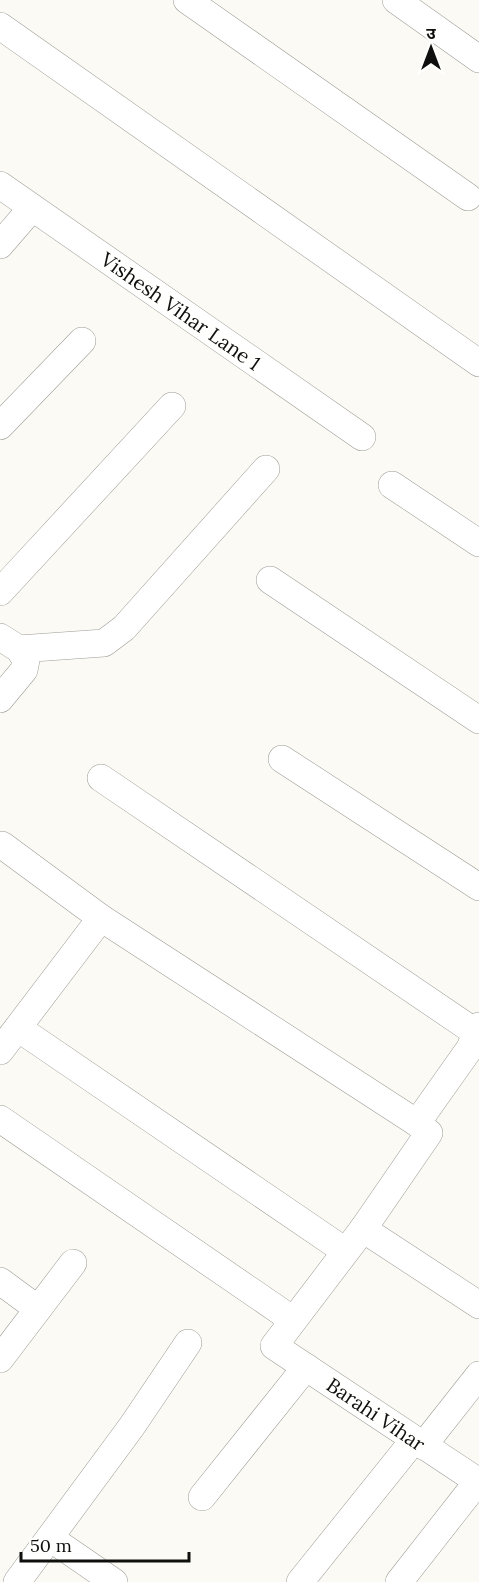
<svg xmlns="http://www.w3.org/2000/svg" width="479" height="1582" font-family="Lora,'Noto Sans Devanagari',serif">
	<rect width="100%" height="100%" fill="#fbfaf4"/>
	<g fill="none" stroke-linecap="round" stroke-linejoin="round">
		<!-- street casing -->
		<g stroke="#9d9c96" stroke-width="28">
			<g id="street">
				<polyline points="187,0 468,197"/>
				<polyline points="396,0 479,59"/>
				<polyline points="0,26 479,363"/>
				<polyline points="0,185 362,437"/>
				<polyline points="0,245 31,209"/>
				<polyline points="0,426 82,341"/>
				<polyline points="392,485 479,543"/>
				<polyline points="270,580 479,720"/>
				<polyline points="0,592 172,406"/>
				<polyline points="0,637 19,649 26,660 24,670 0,699"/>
				<polyline points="19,649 104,643 124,628 266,469"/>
				<polyline points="282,759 479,887"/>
				<polyline points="101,778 475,1032"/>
				<polyline points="2,845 101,918 417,1123"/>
				<polyline points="479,1026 470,1048 417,1123 429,1133 363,1229 274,1346 479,1482"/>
				<polyline points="18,1028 345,1251"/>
				<polyline points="0,1051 101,918"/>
				<polyline points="0,1119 293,1320"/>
				<polyline points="363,1229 479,1305"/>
				<polyline points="0,1281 38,1309"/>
				<polyline points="0,1359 73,1263"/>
				<polyline points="423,1446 479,1375"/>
				<polyline points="202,1497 306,1367"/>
				<polyline points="50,1538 114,1582"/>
				<polyline points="17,1582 132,1426 188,1343"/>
				<polyline points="300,1582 414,1440"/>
				<polyline points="399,1582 478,1481"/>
			</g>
		</g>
		<!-- street -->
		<use href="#street" stroke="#fff" stroke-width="27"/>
	</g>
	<g text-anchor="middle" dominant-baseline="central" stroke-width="6" stroke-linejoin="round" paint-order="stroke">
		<!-- street labels -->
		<g font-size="20" fill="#0f0f0d" stroke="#fffffe">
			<text transform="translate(181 311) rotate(35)">Vishesh Vihar Lane 1</text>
			<text transform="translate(376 1414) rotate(34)">Barahi Vihar</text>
		</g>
	</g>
	<!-- north arrow -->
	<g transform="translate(431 48)" stroke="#fffffe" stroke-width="4.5" paint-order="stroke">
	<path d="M0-4.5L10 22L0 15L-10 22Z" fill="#0f0f0d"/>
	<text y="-9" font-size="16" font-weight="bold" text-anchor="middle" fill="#0f0f0d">उ</text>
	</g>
	<!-- scale -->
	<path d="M21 1552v9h168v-9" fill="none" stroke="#0f0f0d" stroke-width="3"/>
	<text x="30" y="1552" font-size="18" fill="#0f0f0d" stroke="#fffffe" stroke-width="4.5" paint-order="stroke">50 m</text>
</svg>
